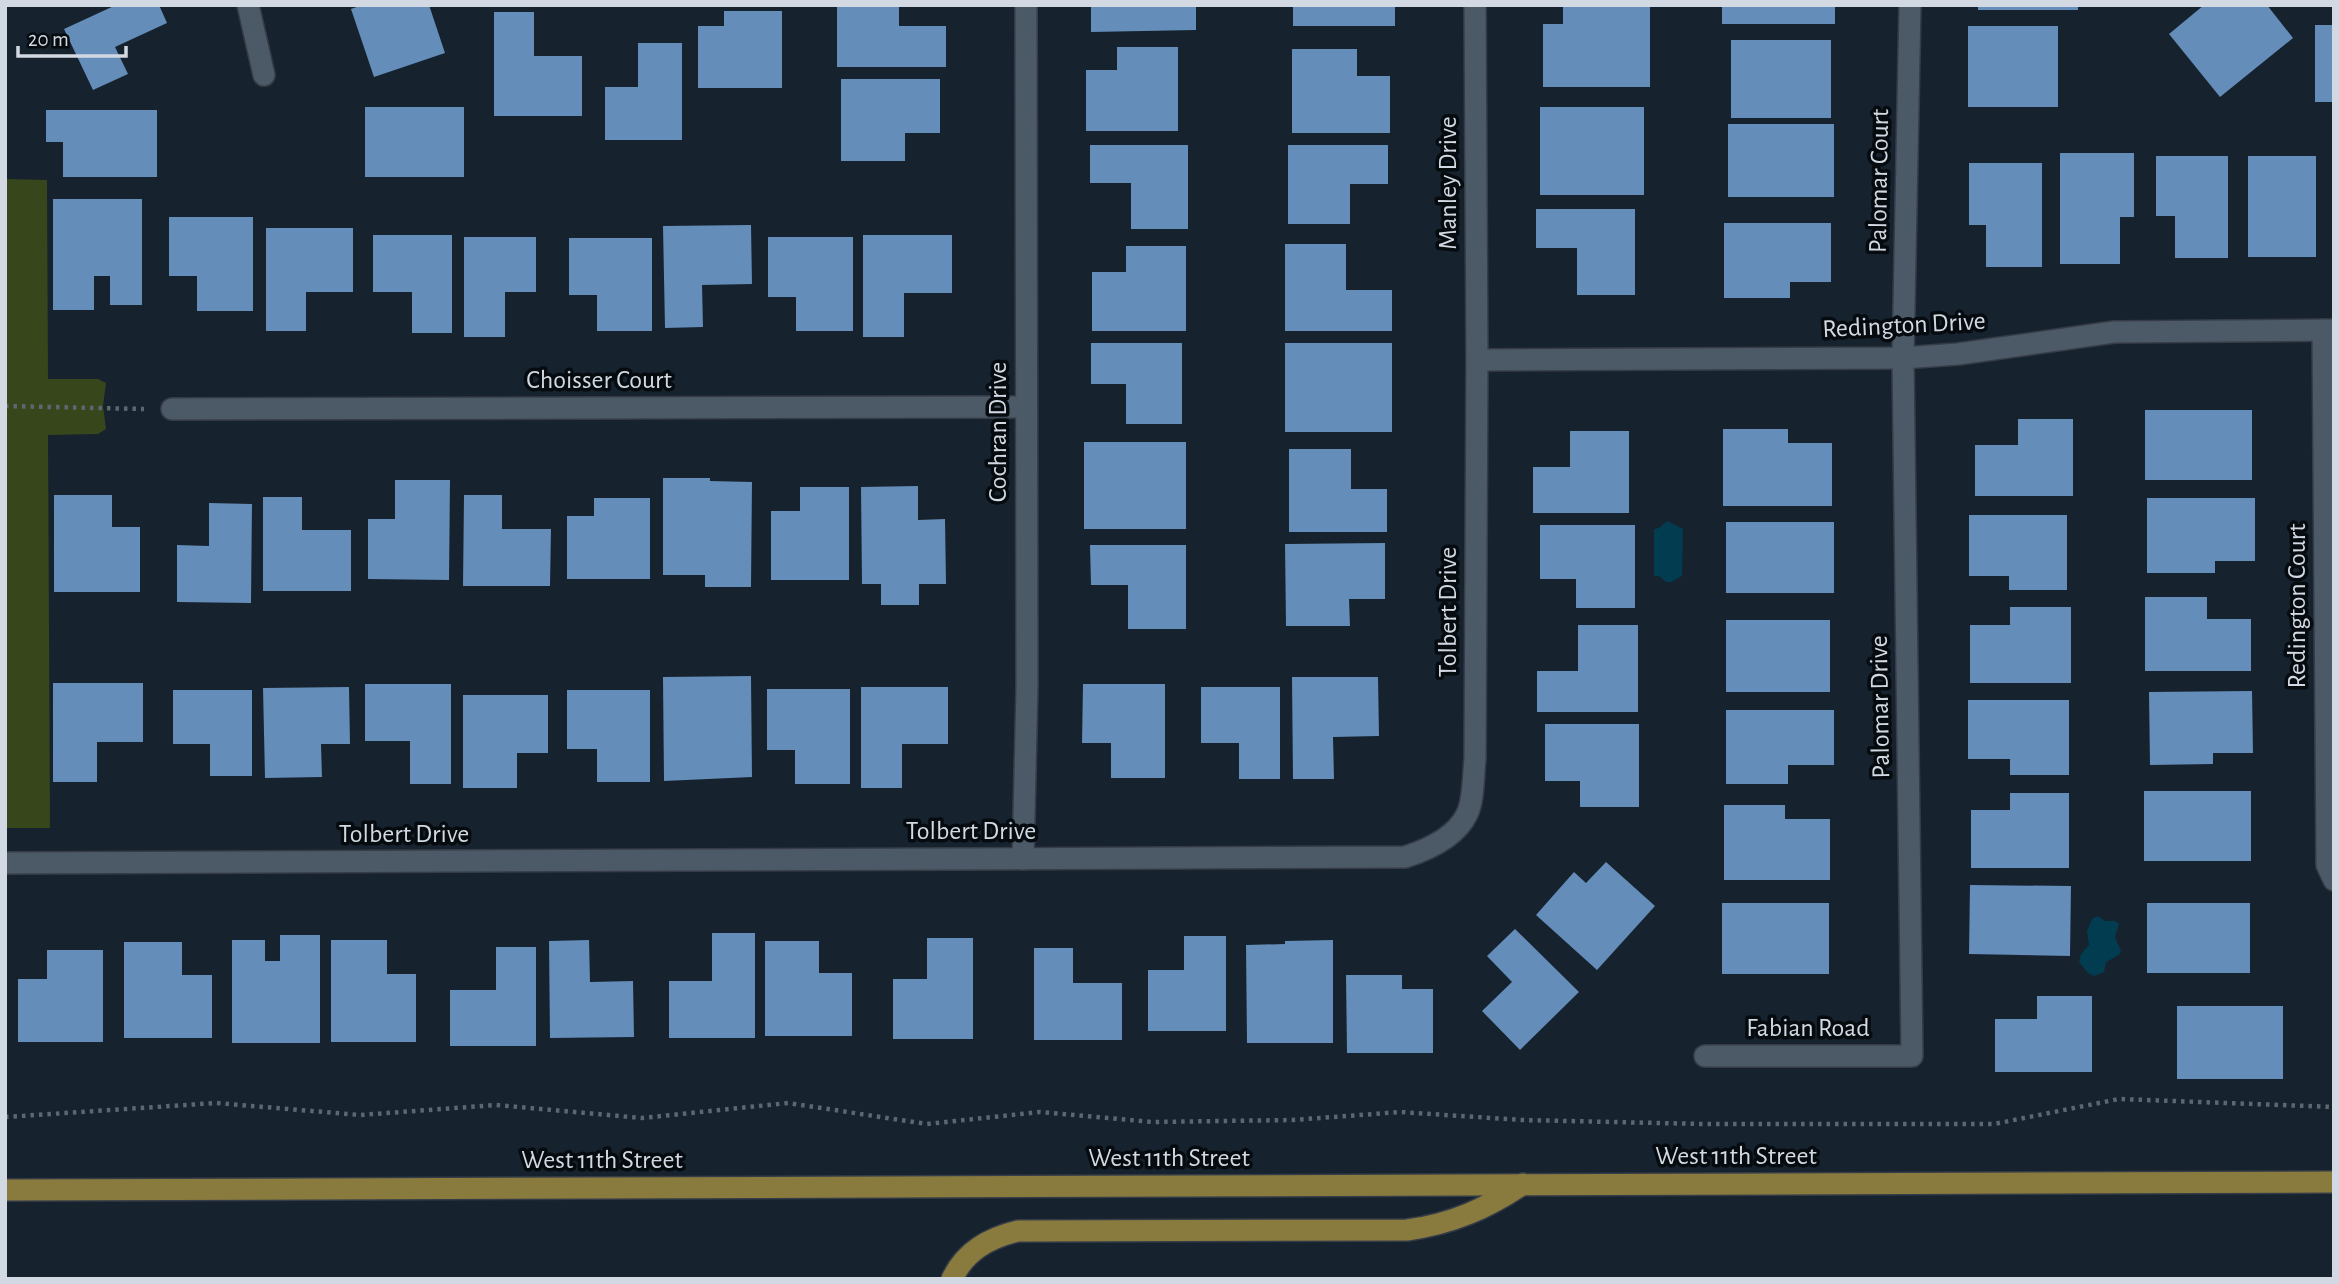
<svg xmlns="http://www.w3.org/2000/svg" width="2339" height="1284" font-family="'Alegreya Sans',sans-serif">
	<rect width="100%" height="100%" fill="#16222e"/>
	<!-- green -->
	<polygon fill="#38461c" points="5,179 47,180 48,379 98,379 106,383 103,406 106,429 98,434 48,435 50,828 5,828"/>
	<!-- water -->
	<g fill="#023c50">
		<polygon points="1667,521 1683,529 1682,576 1671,582 1666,582 1659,576 1654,576 1654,529 1659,528"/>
		<polygon points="2098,916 2105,921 2115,921 2119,924 2115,937 2121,951 2119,955 2106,962 2104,972 2094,976 2088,973 2079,962 2081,954 2089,945 2087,931 2092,919"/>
	</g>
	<!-- building -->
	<g fill="#648db9">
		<polygon points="116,5 159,5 167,23 115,47 128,74 93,90 64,29"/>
		<polygon points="362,5 429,5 445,53 374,77 351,9"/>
		<polygon points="837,5 899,5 899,26 946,26 946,67 837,67"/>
		<polygon points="1091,5 1196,5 1196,30 1091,32"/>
		<rect x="1293" y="5" width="102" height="21"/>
		<polygon points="1563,5 1650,5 1650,87 1543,87 1543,24 1563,24"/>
		<rect x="1722" y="5" width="113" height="19"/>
		<rect x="1978" y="5" width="100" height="5"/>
		<polygon points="2204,5 2267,5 2293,38 2220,97 2169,34"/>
		<polygon points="724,11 782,11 782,88 698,88 698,26 724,26"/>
		<polygon points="494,12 534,12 534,56 582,56 582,116 494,116"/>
		<rect x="2315" y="25" width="19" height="77"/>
		<rect x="1968" y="26" width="90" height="81"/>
		<rect x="1731" y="40" width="100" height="78"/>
		<polygon points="638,43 682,43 682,140 605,140 605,87 638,87"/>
		<polygon points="1117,47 1178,47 1178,131 1086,131 1086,70 1117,70"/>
		<polygon points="1292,49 1357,49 1357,76 1390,76 1390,133 1292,133"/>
		<polygon points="841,79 940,79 940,133 905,133 905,161 841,161"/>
		<rect x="365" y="107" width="99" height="70"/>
		<rect x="1540" y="107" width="104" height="88"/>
		<polygon points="46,110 157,110 157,177 63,177 63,142 46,142"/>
		<rect x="1728" y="124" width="106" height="73"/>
		<polygon points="1090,145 1188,145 1188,229 1131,229 1131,183 1090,183"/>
		<polygon points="1288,145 1388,145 1388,184 1350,184 1350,224 1288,224"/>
		<polygon points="2060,153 2134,153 2134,217 2120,217 2120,264 2060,264"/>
		<polygon points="2156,156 2228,156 2228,258 2175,258 2175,216 2156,216"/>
		<rect x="2248" y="156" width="68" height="101"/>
		<polygon points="1969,163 2042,163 2042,267 1986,267 1986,225 1969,225"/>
		<polygon points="53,199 142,199 142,305 110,305 110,276 94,276 94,310 53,310"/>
		<polygon points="1536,209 1635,209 1635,295 1577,295 1577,248 1536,248"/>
		<polygon points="169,217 253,217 253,311 197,311 197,276 169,276"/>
		<polygon points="1724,223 1831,223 1831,282 1790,282 1790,298 1724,298"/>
		<polygon points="751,225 752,284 702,285 703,327 665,328 663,226"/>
		<polygon points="266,228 353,228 353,292 306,292 306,331 266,331"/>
		<polygon points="373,235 452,235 452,333 412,333 412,292 373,292"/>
		<polygon points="863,235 952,235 952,293 904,293 904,337 863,337"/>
		<polygon points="464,237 536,237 536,292 505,292 505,337 464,337"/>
		<polygon points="768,237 853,237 853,331 796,331 796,297 768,297"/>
		<polygon points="569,238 652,238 652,331 597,331 597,295 569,295"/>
		<polygon points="1285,244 1346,244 1346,290 1392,290 1392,331 1285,331"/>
		<polygon points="1126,246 1186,246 1186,331 1092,331 1092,272 1126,272"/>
		<polygon points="1091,343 1182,343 1182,424 1126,424 1126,384 1091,384"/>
		<rect x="1285" y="343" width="107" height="89"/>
		<rect x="2145" y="410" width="107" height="70"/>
		<polygon points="2018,419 2073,419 2073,496 1975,496 1975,445 2018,445"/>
		<polygon points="1723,429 1788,429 1788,443 1832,443 1832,506 1723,506"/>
		<polygon points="1570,431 1629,431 1629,513 1533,513 1533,467 1570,467"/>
		<rect x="1084" y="442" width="102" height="87"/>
		<polygon points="1289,449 1351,449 1351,489 1387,489 1387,532 1289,532"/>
		<polygon points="663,478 710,478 710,481 752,482 751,587 705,587 705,575 663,575"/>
		<polygon points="395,480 450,480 449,580 368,579 368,519 395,519"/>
		<polygon points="918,486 918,520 945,519 946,584 919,584 919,605 881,605 881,584 862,584 861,487"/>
		<polygon points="800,487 849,487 849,580 771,580 771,511 800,511"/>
		<polygon points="54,495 112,495 112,527 140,527 140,592 54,592"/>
		<polygon points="464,495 502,495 502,529 551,529 550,586 463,586"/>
		<polygon points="263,497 302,497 302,530 351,530 351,591 263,591"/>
		<polygon points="594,498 650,498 650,579 567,579 567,516 594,516"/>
		<polygon points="2147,498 2255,498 2255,561 2215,561 2215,573 2147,573"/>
		<polygon points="209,503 252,504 251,603 177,602 177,545 209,546"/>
		<polygon points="1969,515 2067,515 2067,590 2009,590 2009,576 1969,576"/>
		<rect x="1726" y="522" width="108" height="71"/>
		<polygon points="1540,525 1635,525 1635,608 1576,608 1576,579 1540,579"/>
		<polygon points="1385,543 1385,599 1349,599 1350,626 1286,626 1285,544"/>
		<polygon points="1090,545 1186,545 1186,629 1128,629 1128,585 1091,585"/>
		<polygon points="2145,597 2207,597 2207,619 2251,619 2251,671 2145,671"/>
		<polygon points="2010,607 2071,607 2071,683 1970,683 1970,625 2010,625"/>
		<rect x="1726" y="620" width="104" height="72"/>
		<polygon points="1578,625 1638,625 1638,712 1537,712 1537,671 1578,671"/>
		<polygon points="751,676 752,777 664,781 663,677"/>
		<polygon points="1292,677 1378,677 1379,736 1333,737 1334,779 1293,779"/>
		<polygon points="53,683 143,683 143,742 97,742 97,782 53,782"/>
		<polygon points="365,684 451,684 451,784 410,784 410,741 365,741"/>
		<polygon points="1083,684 1165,684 1165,778 1111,778 1111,743 1082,743"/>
		<polygon points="349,687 350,744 321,744 322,777 265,778 263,688"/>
		<polygon points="861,687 948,687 948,744 902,744 902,788 861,788"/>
		<polygon points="1201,687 1280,687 1280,779 1239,779 1239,743 1201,743"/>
		<polygon points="767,689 850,689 850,784 795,784 795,750 767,750"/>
		<polygon points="173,690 252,690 252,776 210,776 210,744 173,744"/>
		<polygon points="567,690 650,690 650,782 597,782 597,749 567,749"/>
		<polygon points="2252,691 2253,753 2213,753 2213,764 2150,765 2149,692"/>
		<polygon points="463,695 548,695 548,753 517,753 517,788 463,788"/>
		<polygon points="1968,700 2069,700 2069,775 2010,775 2010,759 1968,759"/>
		<polygon points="1726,710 1834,710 1834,765 1788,765 1788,784 1726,784"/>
		<polygon points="1545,724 1639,724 1639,807 1580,807 1580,781 1545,781"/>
		<rect x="2144" y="791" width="107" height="70"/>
		<polygon points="2010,793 2069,793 2069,868 1971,868 1971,810 2010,810"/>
		<polygon points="1724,805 1785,805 1785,819 1830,819 1830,880 1724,880"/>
		<polygon points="1606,862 1655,906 1597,970 1536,915 1574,872 1586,883"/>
		<polygon points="1970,885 2071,886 2070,956 1969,954"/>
		<rect x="1722" y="903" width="107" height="71"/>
		<rect x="2147" y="903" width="103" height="70"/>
		<polygon points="1515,929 1579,992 1520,1050 1482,1011 1512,982 1487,956"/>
		<polygon points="712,933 755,933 755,1038 669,1038 669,981 712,981"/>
		<polygon points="280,935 320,935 320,1043 232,1043 232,940 265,940 265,961 280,961"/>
		<polygon points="1184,936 1226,936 1226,1031 1148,1031 1148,970 1184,970"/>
		<polygon points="927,938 973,938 973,1039 893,1039 893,979 927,979"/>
		<polygon points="331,940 387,940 387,974 416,974 416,1042 331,1042"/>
		<polygon points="589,940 590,982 633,981 634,1037 550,1038 549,941"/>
		<polygon points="1333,940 1333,1043 1247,1043 1246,945 1285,944 1285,941"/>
		<polygon points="765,941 819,941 819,973 852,973 852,1036 765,1036"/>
		<polygon points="124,942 182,942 182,975 212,975 212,1038 124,1038"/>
		<polygon points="496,947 536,947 536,1046 450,1046 450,990 496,990"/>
		<polygon points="1034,948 1073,948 1073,983 1122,983 1122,1040 1034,1040"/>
		<polygon points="47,950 103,950 103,1042 18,1042 18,979 47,979"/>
		<polygon points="1346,975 1402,975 1402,989 1433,989 1433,1053 1347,1053"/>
		<polygon points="2037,996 2092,996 2092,1072 1995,1072 1995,1019 2037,1019"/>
		<rect x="2177" y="1006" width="106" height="73"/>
	</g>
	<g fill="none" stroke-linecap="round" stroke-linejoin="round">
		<!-- minor casing -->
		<g stroke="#353c47" stroke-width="24">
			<g id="minor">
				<polyline points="248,5 264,75"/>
				<polyline points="2323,330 2327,865 2334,880"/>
				<polyline points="172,409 1025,407"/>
				<polyline points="1023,859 1027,687 1026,5"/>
				<path d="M5,863L1405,857C1427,850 1456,837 1467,814C1474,800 1473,776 1475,759L1477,360"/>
				<polyline points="1705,1056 1912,1056 1903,358 1910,5"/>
			</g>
		</g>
		<!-- tertiary casing -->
		<g stroke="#353c47" stroke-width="24">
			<polyline id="tertiary" points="1475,5 1477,360 1903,358 1958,354 2114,332 2334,330"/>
		</g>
		<!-- primary casing -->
		<g stroke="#353c47" stroke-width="24">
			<g id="primary">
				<polyline points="5,1190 2334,1182"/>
				<path d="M952,1279C965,1251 989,1238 1018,1231L1407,1230C1451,1224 1486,1209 1523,1184"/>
			</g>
		</g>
		<!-- path -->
		<g stroke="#5d6772" stroke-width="4.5" stroke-dasharray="3.5 5" stroke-linecap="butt">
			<polyline points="5,406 144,409"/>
			<polyline points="5,1117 216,1103 360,1115 496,1105 642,1118 788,1103 927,1124 1040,1112 1152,1122 1293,1120 1400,1112 1522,1120 1703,1124 1994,1124 2119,1099 2334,1107"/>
		</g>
		<!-- minor -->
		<use href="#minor" stroke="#4c5967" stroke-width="21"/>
		<!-- tertiary -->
		<use href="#tertiary" stroke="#4c5967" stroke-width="21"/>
		<!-- primary -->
		<use href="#primary" stroke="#897b3e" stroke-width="21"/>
	</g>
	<g text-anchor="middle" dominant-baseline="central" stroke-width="7" stroke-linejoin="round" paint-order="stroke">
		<!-- street labels -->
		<g font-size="26" fill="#d2d9e2" stroke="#060b10">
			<text transform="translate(1879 181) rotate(-89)">Palomar Court</text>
			<text transform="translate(1448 183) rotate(-90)">Manley Drive</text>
			<text transform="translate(1904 325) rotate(-3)">Redington Drive</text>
			<text x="599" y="380">Choisser Court</text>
			<text transform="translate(998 432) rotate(-90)">Cochran Drive</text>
			<text transform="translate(2297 606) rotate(-90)">Redington Court</text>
			<text transform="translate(1448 612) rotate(-90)">Tolbert Drive</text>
			<text transform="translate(1880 707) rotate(-91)">Palomar Drive</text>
			<text x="971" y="831">Tolbert Drive</text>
			<text x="404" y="834">Tolbert Drive</text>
			<text x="1808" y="1028">Fabian Road</text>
			<text x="1736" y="1156">West 11th Street</text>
			<text x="1169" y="1158">West 11th Street</text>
			<text x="602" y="1160">West 11th Street</text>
		</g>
	</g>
	<!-- border -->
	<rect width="2339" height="1284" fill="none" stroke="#d2d9e2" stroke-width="14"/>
	<!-- scale -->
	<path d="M18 46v10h108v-10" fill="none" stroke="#d2d9e2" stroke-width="3.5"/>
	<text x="28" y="46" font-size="21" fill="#d2d9e2" stroke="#060b10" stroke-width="5" paint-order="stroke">20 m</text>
</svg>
